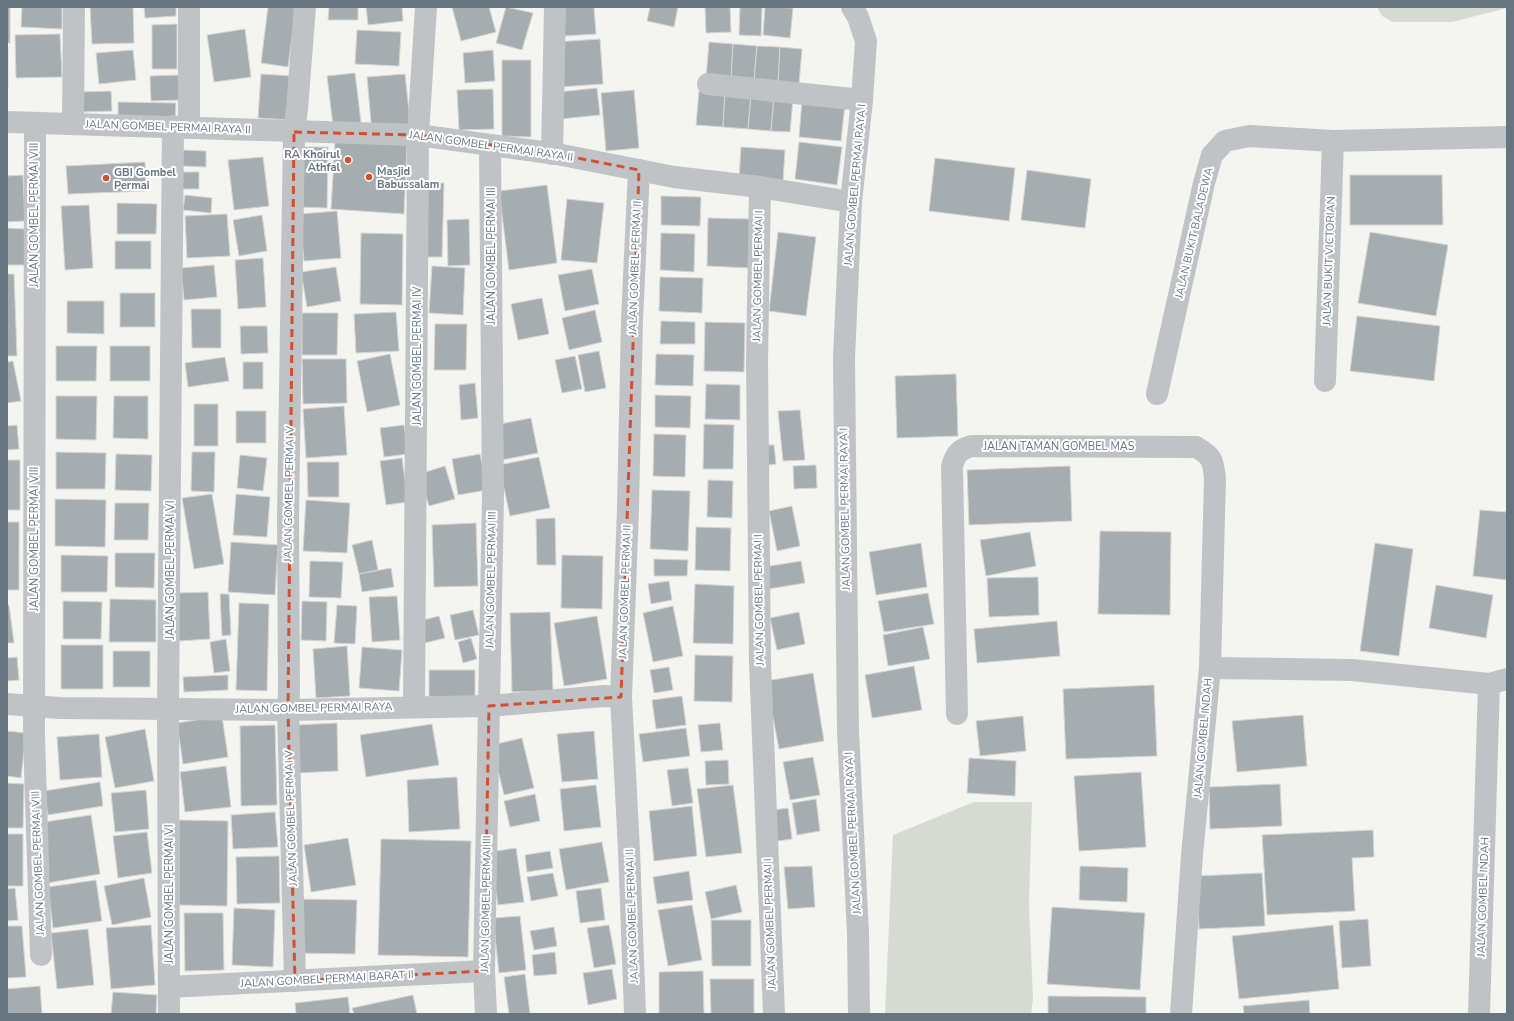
<svg xmlns="http://www.w3.org/2000/svg" width="1514" height="1021" font-family="'Nunito Sans',sans-serif">
	<rect width="100%" height="100%" fill="#f4f4f1"/>
	<!-- green -->
	<g fill="#d6dbd2">
		<polygon points="1377,7 1507,7 1507,8 1452,22 1393,22 1382,16"/>
		<polygon points="974,802 1032,802 1029,904 1033,999 1031,1014 885,1014 893,835"/>
	</g>
	<!-- building -->
	<g fill="#a6adb1" stroke="#d6d5d3">
		<rect x="7" y="7" width="3" height="36"/>
		<polygon points="22,7 62,7 62,29 21,27"/>
		<polygon points="90,7 133,7 134,43 92,44"/>
		<polygon points="144,7 176,7 176,16 145,18"/>
		<polygon points="268,7 296,7 288,67 261,63"/>
		<polygon points="329,7 358,7 358,20 328,20"/>
		<polygon points="366,7 402,7 403,21 368,25"/>
		<polygon points="452,7 489,7 496,32 461,41"/>
		<polygon points="506,7 533,13 522,50 496,43"/>
		<polygon points="561,7 594,7 596,34 563,36"/>
		<polygon points="650,7 678,7 674,27 647,21"/>
		<polygon points="705,7 730,7 731,32 706,33"/>
		<polygon points="740,7 762,7 761,36 739,35"/>
		<polygon points="765,7 793,8 790,38 763,35"/>
		<polygon points="177,24 177,69 152,69 152,25"/>
		<polygon points="245,29 251,77 214,82 207,35"/>
		<polygon points="357,30 401,32 399,66 355,64"/>
		<polygon points="60,34 62,77 16,78 15,35"/>
		<polygon points="600,39 603,84 559,87 555,42"/>
		<polygon points="709,42 733,44 731,80 706,78"/>
		<polygon points="733,44 757,46 754,81 731,80"/>
		<polygon points="757,46 780,47 778,83 754,81"/>
		<rect x="7" y="47" width="1" height="42"/>
		<polygon points="780,47 802,49 799,84 778,83"/>
		<polygon points="133,50 136,80 99,84 96,53"/>
		<polygon points="493,50 495,81 465,83 463,53"/>
		<polygon points="502,60 531,60 531,137 502,136"/>
		<polygon points="355,73 361,122 333,126 327,76"/>
		<polygon points="261,74 293,76 291,120 258,118"/>
		<polygon points="405,74 411,130 372,133 367,77"/>
		<polygon points="179,75 180,100 151,101 150,76"/>
		<polygon points="597,88 600,115 561,119 558,92"/>
		<polygon points="493,89 494,129 459,130 457,90"/>
		<polygon points="634,90 639,148 606,151 601,93"/>
		<polygon points="111,91 112,111 80,112 80,92"/>
		<polygon points="699,91 725,93 723,127 696,125"/>
		<polygon points="725,93 751,96 748,129 723,127"/>
		<polygon points="751,96 774,97 771,131 748,129"/>
		<polygon points="774,97 793,99 790,132 771,131"/>
		<polygon points="802,100 845,104 841,141 799,137"/>
		<polygon points="118,102 176,103 175,122 118,120"/>
		<polygon points="335,142 407,145 404,214 331,209"/>
		<polygon points="799,142 842,147 837,185 795,179"/>
		<polygon points="299,147 328,147 327,208 298,207"/>
		<polygon points="741,147 785,150 783,182 739,179"/>
		<polygon points="182,150 206,151 206,167 182,166"/>
		<polygon points="263,157 269,206 234,210 228,160"/>
		<polygon points="935,158 1015,168 1009,221 929,211"/>
		<polygon points="145,162 146,191 68,194 66,166"/>
		<polygon points="1027,170 1091,179 1085,228 1021,220"/>
		<rect x="175" y="172" width="24" height="17"/>
		<polygon points="23,175 25,221 7,222 7,176"/>
		<polygon points="1350,175 1442,175 1443,225 1350,225"/>
		<polygon points="425,183 444,183 442,257 423,257"/>
		<polygon points="547,185 557,263 509,270 499,191"/>
		<polygon points="185,195 212,198 211,213 183,210"/>
		<polygon points="661,196 701,197 700,226 661,225"/>
		<polygon points="567,199 604,203 597,263 561,260"/>
		<polygon points="117,203 157,204 156,234 117,234"/>
		<polygon points="89,205 93,268 65,270 61,206"/>
		<polygon points="337,211 341,258 304,261 300,214"/>
		<polygon points="227,214 230,256 187,258 185,216"/>
		<polygon points="262,215 267,251 239,256 233,220"/>
		<polygon points="708,218 751,219 750,268 707,266"/>
		<polygon points="469,219 470,265 448,266 447,220"/>
		<polygon points="7,228 26,229 25,265 7,265"/>
		<polygon points="778,232 816,237 806,316 769,311"/>
		<polygon points="1370,232 1448,245 1436,316 1358,303"/>
		<polygon points="361,233 403,234 402,305 360,304"/>
		<polygon points="661,233 695,234 694,272 660,270"/>
		<rect x="115" y="241" width="36" height="28"/>
		<polygon points="263,258 266,307 238,309 235,260"/>
		<polygon points="214,265 217,297 184,300 181,268"/>
		<polygon points="432,266 465,268 463,315 429,313"/>
		<polygon points="336,267 341,301 307,307 301,272"/>
		<polygon points="592,269 599,304 565,311 558,275"/>
		<polygon points="7,274 14,274 17,356 7,356"/>
		<polygon points="660,277 703,278 702,313 659,311"/>
		<rect x="120" y="293" width="35" height="34"/>
		<polygon points="542,298 549,334 518,340 511,304"/>
		<polygon points="67,301 104,301 104,334 67,333"/>
		<polygon points="191,309 221,309 221,348 192,348"/>
		<polygon points="595,310 602,342 569,350 562,318"/>
		<polygon points="396,312 399,351 356,353 354,314"/>
		<polygon points="302,313 338,313 337,355 302,355"/>
		<polygon points="1357,316 1440,326 1434,381 1350,371"/>
		<polygon points="661,321 695,322 695,344 660,344"/>
		<polygon points="705,322 745,323 744,372 704,371"/>
		<polygon points="435,324 467,324 466,370 434,370"/>
		<polygon points="240,326 267,326 268,353 241,354"/>
		<polygon points="56,346 97,346 96,381 56,381"/>
		<rect x="110" y="346" width="40" height="35"/>
		<polygon points="599,351 606,388 585,392 578,355"/>
		<polygon points="390,354 400,405 367,412 357,361"/>
		<polygon points="656,354 694,355 693,386 655,385"/>
		<polygon points="575,356 582,389 562,393 555,360"/>
		<polygon points="225,357 229,381 188,387 185,363"/>
		<polygon points="302,359 346,359 347,403 303,404"/>
		<polygon points="13,361 21,401 7,403 7,362"/>
		<rect x="243" y="362" width="20" height="27"/>
		<polygon points="956,374 958,436 897,438 895,376"/>
		<polygon points="475,383 478,418 461,420 459,385"/>
		<polygon points="706,384 740,385 740,420 705,419"/>
		<polygon points="655,395 691,396 690,428 655,427"/>
		<polygon points="56,396 97,396 96,440 56,439"/>
		<polygon points="114,396 148,396 148,439 113,438"/>
		<rect x="194" y="404" width="24" height="42"/>
		<polygon points="344,406 347,455 306,458 303,409"/>
		<polygon points="800,410 805,460 783,461 778,411"/>
		<rect x="236" y="411" width="30" height="32"/>
		<polygon points="531,418 538,453 502,460 495,425"/>
		<polygon points="704,424 734,425 733,469 703,469"/>
		<polygon points="17,425 19,449 7,450 7,426"/>
		<polygon points="404,425 408,454 384,457 380,428"/>
		<polygon points="654,434 686,435 685,477 653,476"/>
		<polygon points="761,445 774,445 776,464 762,466"/>
		<polygon points="56,452 106,453 105,489 56,489"/>
		<polygon points="192,452 215,452 214,492 191,491"/>
		<polygon points="116,454 152,455 151,491 115,490"/>
		<polygon points="480,454 487,490 458,495 452,459"/>
		<polygon points="240,455 267,458 263,491 237,488"/>
		<polygon points="539,457 550,508 510,516 499,465"/>
		<polygon points="402,458 408,502 386,505 380,461"/>
		<rect x="7" y="460" width="13" height="50"/>
		<polygon points="307,462 339,462 339,497 308,497"/>
		<polygon points="816,465 817,488 794,489 793,466"/>
		<polygon points="445,466 455,499 429,506 419,474"/>
		<polygon points="1070,466 1072,521 969,525 967,470"/>
		<polygon points="708,480 733,481 732,518 707,517"/>
		<polygon points="652,490 690,491 688,551 650,549"/>
		<polygon points="212,494 224,564 194,569 182,498"/>
		<polygon points="236,494 270,497 267,537 233,535"/>
		<polygon points="55,499 106,500 105,547 55,546"/>
		<polygon points="306,500 350,503 347,553 303,551"/>
		<polygon points="115,503 149,503 148,540 114,540"/>
		<polygon points="792,506 800,546 777,551 769,511"/>
		<polygon points="1480,510 1507,512 1507,580 1473,576"/>
		<polygon points="555,518 556,565 537,565 536,519"/>
		<rect x="7" y="522" width="12" height="68"/>
		<polygon points="476,523 478,586 434,587 432,525"/>
		<polygon points="696,527 731,528 730,571 695,570"/>
		<polygon points="1100,531 1171,532 1170,615 1098,614"/>
		<polygon points="1030,532 1036,566 986,576 980,540"/>
		<polygon points="372,540 378,570 359,574 352,545"/>
		<polygon points="231,542 278,545 275,595 228,592"/>
		<polygon points="921,543 927,587 876,595 869,552"/>
		<polygon points="1375,543 1413,549 1399,656 1360,651"/>
		<polygon points="115,553 155,553 154,588 115,587"/>
		<polygon points="61,555 108,556 107,592 61,592"/>
		<polygon points="562,555 603,556 602,609 561,608"/>
		<polygon points="654,559 688,560 687,576 654,576"/>
		<polygon points="310,561 343,562 341,598 309,597"/>
		<polygon points="801,561 805,583 768,589 764,567"/>
		<polygon points="391,568 394,587 362,592 359,574"/>
		<polygon points="1038,577 1039,615 989,617 987,578"/>
		<polygon points="669,581 672,600 651,604 648,584"/>
		<polygon points="695,584 734,586 733,644 693,643"/>
		<polygon points="1436,585 1493,595 1486,638 1429,628"/>
		<polygon points="208,592 210,639 179,641 177,593"/>
		<polygon points="928,593 934,624 884,632 878,601"/>
		<polygon points="220,594 229,594 231,635 222,636"/>
		<polygon points="397,596 400,640 372,642 369,597"/>
		<polygon points="110,599 156,600 156,642 109,642"/>
		<polygon points="63,601 102,602 101,639 63,639"/>
		<polygon points="302,601 327,602 326,641 301,640"/>
		<polygon points="239,603 269,604 267,691 236,690"/>
		<polygon points="7,605 9,605 14,643 7,643"/>
		<polygon points="337,605 357,606 355,644 334,643"/>
		<polygon points="673,606 683,656 653,662 643,613"/>
		<polygon points="473,610 479,635 455,640 450,615"/>
		<polygon points="550,612 553,691 512,692 510,613"/>
		<polygon points="799,612 805,644 777,650 770,618"/>
		<polygon points="439,616 445,638 425,643 419,621"/>
		<polygon points="597,616 607,679 564,686 554,623"/>
		<polygon points="1057,621 1060,656 977,663 974,629"/>
		<polygon points="923,627 930,659 888,666 883,635"/>
		<polygon points="471,638 477,659 463,663 458,642"/>
		<polygon points="226,639 230,671 214,673 210,642"/>
		<rect x="61" y="645" width="42" height="44"/>
		<polygon points="347,646 350,696 316,698 313,649"/>
		<polygon points="362,647 402,650 399,691 359,688"/>
		<rect x="113" y="651" width="37" height="36"/>
		<polygon points="695,655 733,656 732,702 694,701"/>
		<polygon points="17,657 19,680 7,681 7,658"/>
		<polygon points="914,666 922,710 872,718 865,675"/>
		<polygon points="669,667 673,690 654,693 650,670"/>
		<rect x="429" y="670" width="46" height="27"/>
		<polygon points="813,673 824,741 779,749 766,681"/>
		<polygon points="228,675 228,690 184,692 183,677"/>
		<polygon points="1154,685 1157,756 1066,759 1063,689"/>
		<polygon points="682,696 686,725 656,729 652,700"/>
		<polygon points="1303,715 1307,766 1237,772 1232,721"/>
		<polygon points="222,716 228,757 183,764 177,723"/>
		<polygon points="1023,716 1026,751 980,756 976,721"/>
		<polygon points="337,723 338,771 297,773 296,725"/>
		<polygon points="720,723 723,750 701,752 698,725"/>
		<polygon points="432,724 439,765 366,777 360,735"/>
		<polygon points="275,725 277,805 241,806 240,726"/>
		<polygon points="686,728 690,756 643,762 639,734"/>
		<polygon points="145,729 154,781 115,788 105,737"/>
		<polygon points="7,731 26,733 21,778 7,776"/>
		<polygon points="594,731 598,779 562,782 557,734"/>
		<polygon points="99,734 102,777 60,780 57,737"/>
		<polygon points="522,738 534,788 504,795 492,745"/>
		<polygon points="813,757 820,795 790,800 783,762"/>
		<polygon points="969,758 1016,761 1015,796 967,793"/>
		<polygon points="728,760 729,784 706,785 705,761"/>
		<polygon points="226,766 231,807 185,812 180,772"/>
		<polygon points="688,768 693,803 672,806 667,770"/>
		<polygon points="1141,772 1146,847 1079,851 1074,776"/>
		<polygon points="457,777 460,829 409,832 407,780"/>
		<polygon points="100,782 103,806 48,815 44,791"/>
		<polygon points="7,783 24,784 23,828 7,828"/>
		<polygon points="1280,784 1282,826 1210,829 1209,787"/>
		<polygon points="596,785 601,827 564,831 560,789"/>
		<polygon points="733,785 742,853 706,857 697,789"/>
		<polygon points="146,790 149,829 115,832 111,793"/>
		<polygon points="535,794 540,821 510,827 504,801"/>
		<polygon points="816,799 820,831 797,835 792,803"/>
		<polygon points="692,806 697,856 654,861 649,811"/>
		<polygon points="788,808 792,839 771,842 767,811"/>
		<polygon points="275,812 278,847 233,849 231,815"/>
		<polygon points="91,815 100,874 47,883 38,823"/>
		<polygon points="179,820 228,821 227,906 179,905"/>
		<polygon points="1373,830 1374,857 1352,858 1355,911 1267,915 1262,835"/>
		<polygon points="147,832 152,873 118,878 113,836"/>
		<rect x="7" y="834" width="16" height="52"/>
		<polygon points="348,838 356,885 311,892 304,845"/>
		<polygon points="381,839 471,841 468,957 378,955"/>
		<polygon points="602,842 609,882 566,890 559,849"/>
		<polygon points="516,848 524,902 498,905 490,852"/>
		<polygon points="550,851 553,868 527,872 525,855"/>
		<polygon points="279,856 280,903 237,904 236,857"/>
		<polygon points="812,866 815,907 788,909 784,867"/>
		<polygon points="1080,866 1128,868 1127,902 1079,900"/>
		<polygon points="689,871 693,900 657,904 653,877"/>
		<polygon points="553,873 558,896 531,901 527,877"/>
		<polygon points="1262,873 1265,926 1199,929 1197,876"/>
		<polygon points="144,878 151,917 112,925 104,886"/>
		<polygon points="96,880 102,921 53,928 48,887"/>
		<polygon points="736,885 742,912 711,919 705,892"/>
		<polygon points="15,888 18,920 7,921 7,889"/>
		<polygon points="601,888 605,920 580,923 576,891"/>
		<polygon points="296,899 357,900 355,954 295,953"/>
		<polygon points="692,905 702,960 668,966 658,910"/>
		<polygon points="1052,907 1145,913 1140,990 1047,984"/>
		<polygon points="234,908 275,910 273,967 232,965"/>
		<polygon points="184,913 223,913 224,970 185,971"/>
		<polygon points="520,916 526,970 499,973 493,918"/>
		<polygon points="1368,919 1371,966 1342,968 1339,921"/>
		<polygon points="711,920 751,920 751,966 712,966"/>
		<polygon points="151,925 155,985 111,989 106,928"/>
		<polygon points="609,925 616,964 594,968 587,928"/>
		<polygon points="1333,925 1339,989 1239,999 1232,936"/>
		<polygon points="7,926 22,926 26,977 7,978"/>
		<polygon points="554,927 557,946 534,950 530,931"/>
		<polygon points="88,929 94,985 57,989 51,933"/>
		<polygon points="555,952 557,974 534,976 532,955"/>
		<polygon points="612,969 617,999 588,1005 583,973"/>
		<polygon points="703,971 704,1014 659,1014 659,972"/>
		<polygon points="525,974 530,1014 509,1014 504,977"/>
		<polygon points="710,979 754,979 754,1014 711,1014"/>
		<polygon points="40,986 42,1014 7,1014 7,989"/>
		<polygon points="113,992 157,995 156,1014 111,1014"/>
		<polygon points="413,995 417,1014 354,1014 352,1008"/>
		<polygon points="1048,996 1146,997 1146,1014 1048,1014"/>
		<polygon points="348,997 350,1014 296,1014 295,1003"/>
		<polygon points="1309,1000 1310,1014 1244,1014 1243,1006"/>
	</g>
	<g fill="none" stroke-linecap="round" stroke-linejoin="round">
		<!-- street -->
		<g stroke="#c0c3c6" stroke-width="22">
			<polyline points="189,7 189,128"/>
			<polyline points="852,7 858,17 866,41 862,100 851,202 844,358 848,731 858,933 859,1014"/>
			<polyline points="708,84 862,100"/>
			<polyline points="7,122 418,135 557,154 674,177 760,187 851,202"/>
			<polyline points="35,123 34,737 41,955"/>
			<polyline points="73,123 74,7"/>
			<polyline points="552,154 555,7"/>
			<polyline points="760,187 757,361 760,663 774,1014"/>
			<polyline points="1325,381 1333,141"/>
			<polyline points="1157,394 1204,183 1212,155 1225,141 1249,136 1333,141 1507,137"/>
			<polyline points="1210,668 1352,670 1489,684 1507,679"/>
			<polyline points="7,704 60,708 288,710 489,706 604,696 621,697"/>
			<polyline points="414,706 418,135 426,7"/>
			<path d="M957,714L952,467C955,454 960,449 972,446L1196,447C1212,456 1213,460 1215,478L1210,668L1192,855L1181,1014"/>
			<polyline points="295,981 288,710 289,690 288,518 294,132 297,109 305,7"/>
			<polyline points="169,987 484,971"/>
			<polyline points="169,1014 168,708 173,126"/>
			<polyline points="486,1014 484,971 493,495 490,146"/>
			<polyline points="635,1014 629,850 621,697 628,508 632,320 639,170"/>
			<polyline points="1479,1014 1489,684"/>
		</g>
	</g>
	<!-- marked area -->
	<path fill="none" stroke="#d44f31" stroke-width="3" stroke-dasharray="8 5" stroke-linejoin="round" d="M294,132L418,135L557,154L639,170L621,697L489,706L484,971L295,981L288,710Z"/>
	<!-- markers -->
	<g fill="#d44f31" stroke="#fff" stroke-width="1.5">
		<circle cx="348" cy="160" r="4"/>
		<circle cx="369" cy="177" r="4"/>
		<circle cx="106" cy="178" r="4"/>
	</g>
	<g text-anchor="middle" dominant-baseline="central" stroke-width="4" stroke-linejoin="round" paint-order="stroke">
		<!-- street labels -->
		<g font-size="11" fill="#66757f" stroke="#fff">
			<text transform="translate(168 127) rotate(2)">JALAN GOMBEL PERMAI RAYA II</text>
			<text transform="translate(491 146) rotate(8)">JALAN GOMBEL PERMAI RAYA II</text>
			<text transform="translate(855 185) rotate(-85)">JALAN GOMBEL PERMAI RAYA I</text>
			<text transform="translate(34 215) rotate(-90)">JALAN GOMBEL PERMAI VIII</text>
			<text transform="translate(1194 233) rotate(-77)">JALAN BUKIT BALADEWA</text>
			<text transform="translate(491 256) rotate(-90)">JALAN GOMBEL PERMAI III</text>
			<text transform="translate(1329 261) rotate(-88)">JALAN BUKIT VICTORIAN</text>
			<text transform="translate(635 268) rotate(-88)">JALAN GOMBEL PERMAI II</text>
			<text transform="translate(758 276) rotate(-89)">JALAN GOMBEL PERMAI I</text>
			<text transform="translate(417 356) rotate(-90)">JALAN GOMBEL PERMAI IV</text>
			<text x="1059" y="446">JALAN TAMAN GOMBEL MAS</text>
			<text transform="translate(289 494) rotate(-89)">JALAN GOMBEL PERMAI V</text>
			<text transform="translate(845 509) rotate(-91)">JALAN GOMBEL PERMAI RAYA I</text>
			<text transform="translate(34 539) rotate(-90)">JALAN GOMBEL PERMAI VIII</text>
			<text transform="translate(170 570) rotate(-90)">JALAN GOMBEL PERMAI VI</text>
			<text transform="translate(491 580) rotate(-89)">JALAN GOMBEL PERMAI III</text>
			<text transform="translate(625 592) rotate(-88)">JALAN GOMBEL PERMAI II</text>
			<text transform="translate(759 600) rotate(-91)">JALAN GOMBEL PERMAI I</text>
			<text transform="translate(314 708) rotate(-1)">JALAN GOMBEL PERMAI RAYA</text>
			<text transform="translate(1203 738) rotate(-85)">JALAN GOMBEL INDAH</text>
			<text transform="translate(291 818) rotate(-92)">JALAN GOMBEL PERMAI V</text>
			<text transform="translate(853 833) rotate(-93)">JALAN GOMBEL PERMAI RAYA I</text>
			<text transform="translate(38 863) rotate(-92)">JALAN GOMBEL PERMAI VIII</text>
			<text transform="translate(169 894) rotate(-90)">JALAN GOMBEL PERMAI VI</text>
			<text transform="translate(1483 897) rotate(-88)">JALAN GOMBEL INDAH</text>
			<text transform="translate(486 904) rotate(-89)">JALAN GOMBEL PERMAI III</text>
			<text transform="translate(632 916) rotate(-92)">JALAN GOMBEL PERMAI II</text>
			<text transform="translate(770 924) rotate(-92)">JALAN GOMBEL PERMAI I</text>
			<text transform="translate(327 979) rotate(-3)">JALAN GOMBEL PERMAI BARAT II</text>
		</g>
		<!-- poi labels -->
		<g font-size="11" font-weight="bold" fill="#66757f" stroke="#fff" text-anchor="start">
			<text x="340" y="154" text-anchor="end">RA Khoirul<tspan x="340" dy="13">Athfal</tspan></text>
			<text x="377" y="171">Masjid<tspan x="377" dy="13">Babussalam</tspan></text>
			<text x="114" y="172">GBI Gombel<tspan x="114" dy="13">Permai</tspan></text>
		</g>
	</g>
	<!-- border -->
	<rect width="1514" height="1021" fill="none" stroke="#66757f" stroke-width="16"/>
</svg>
